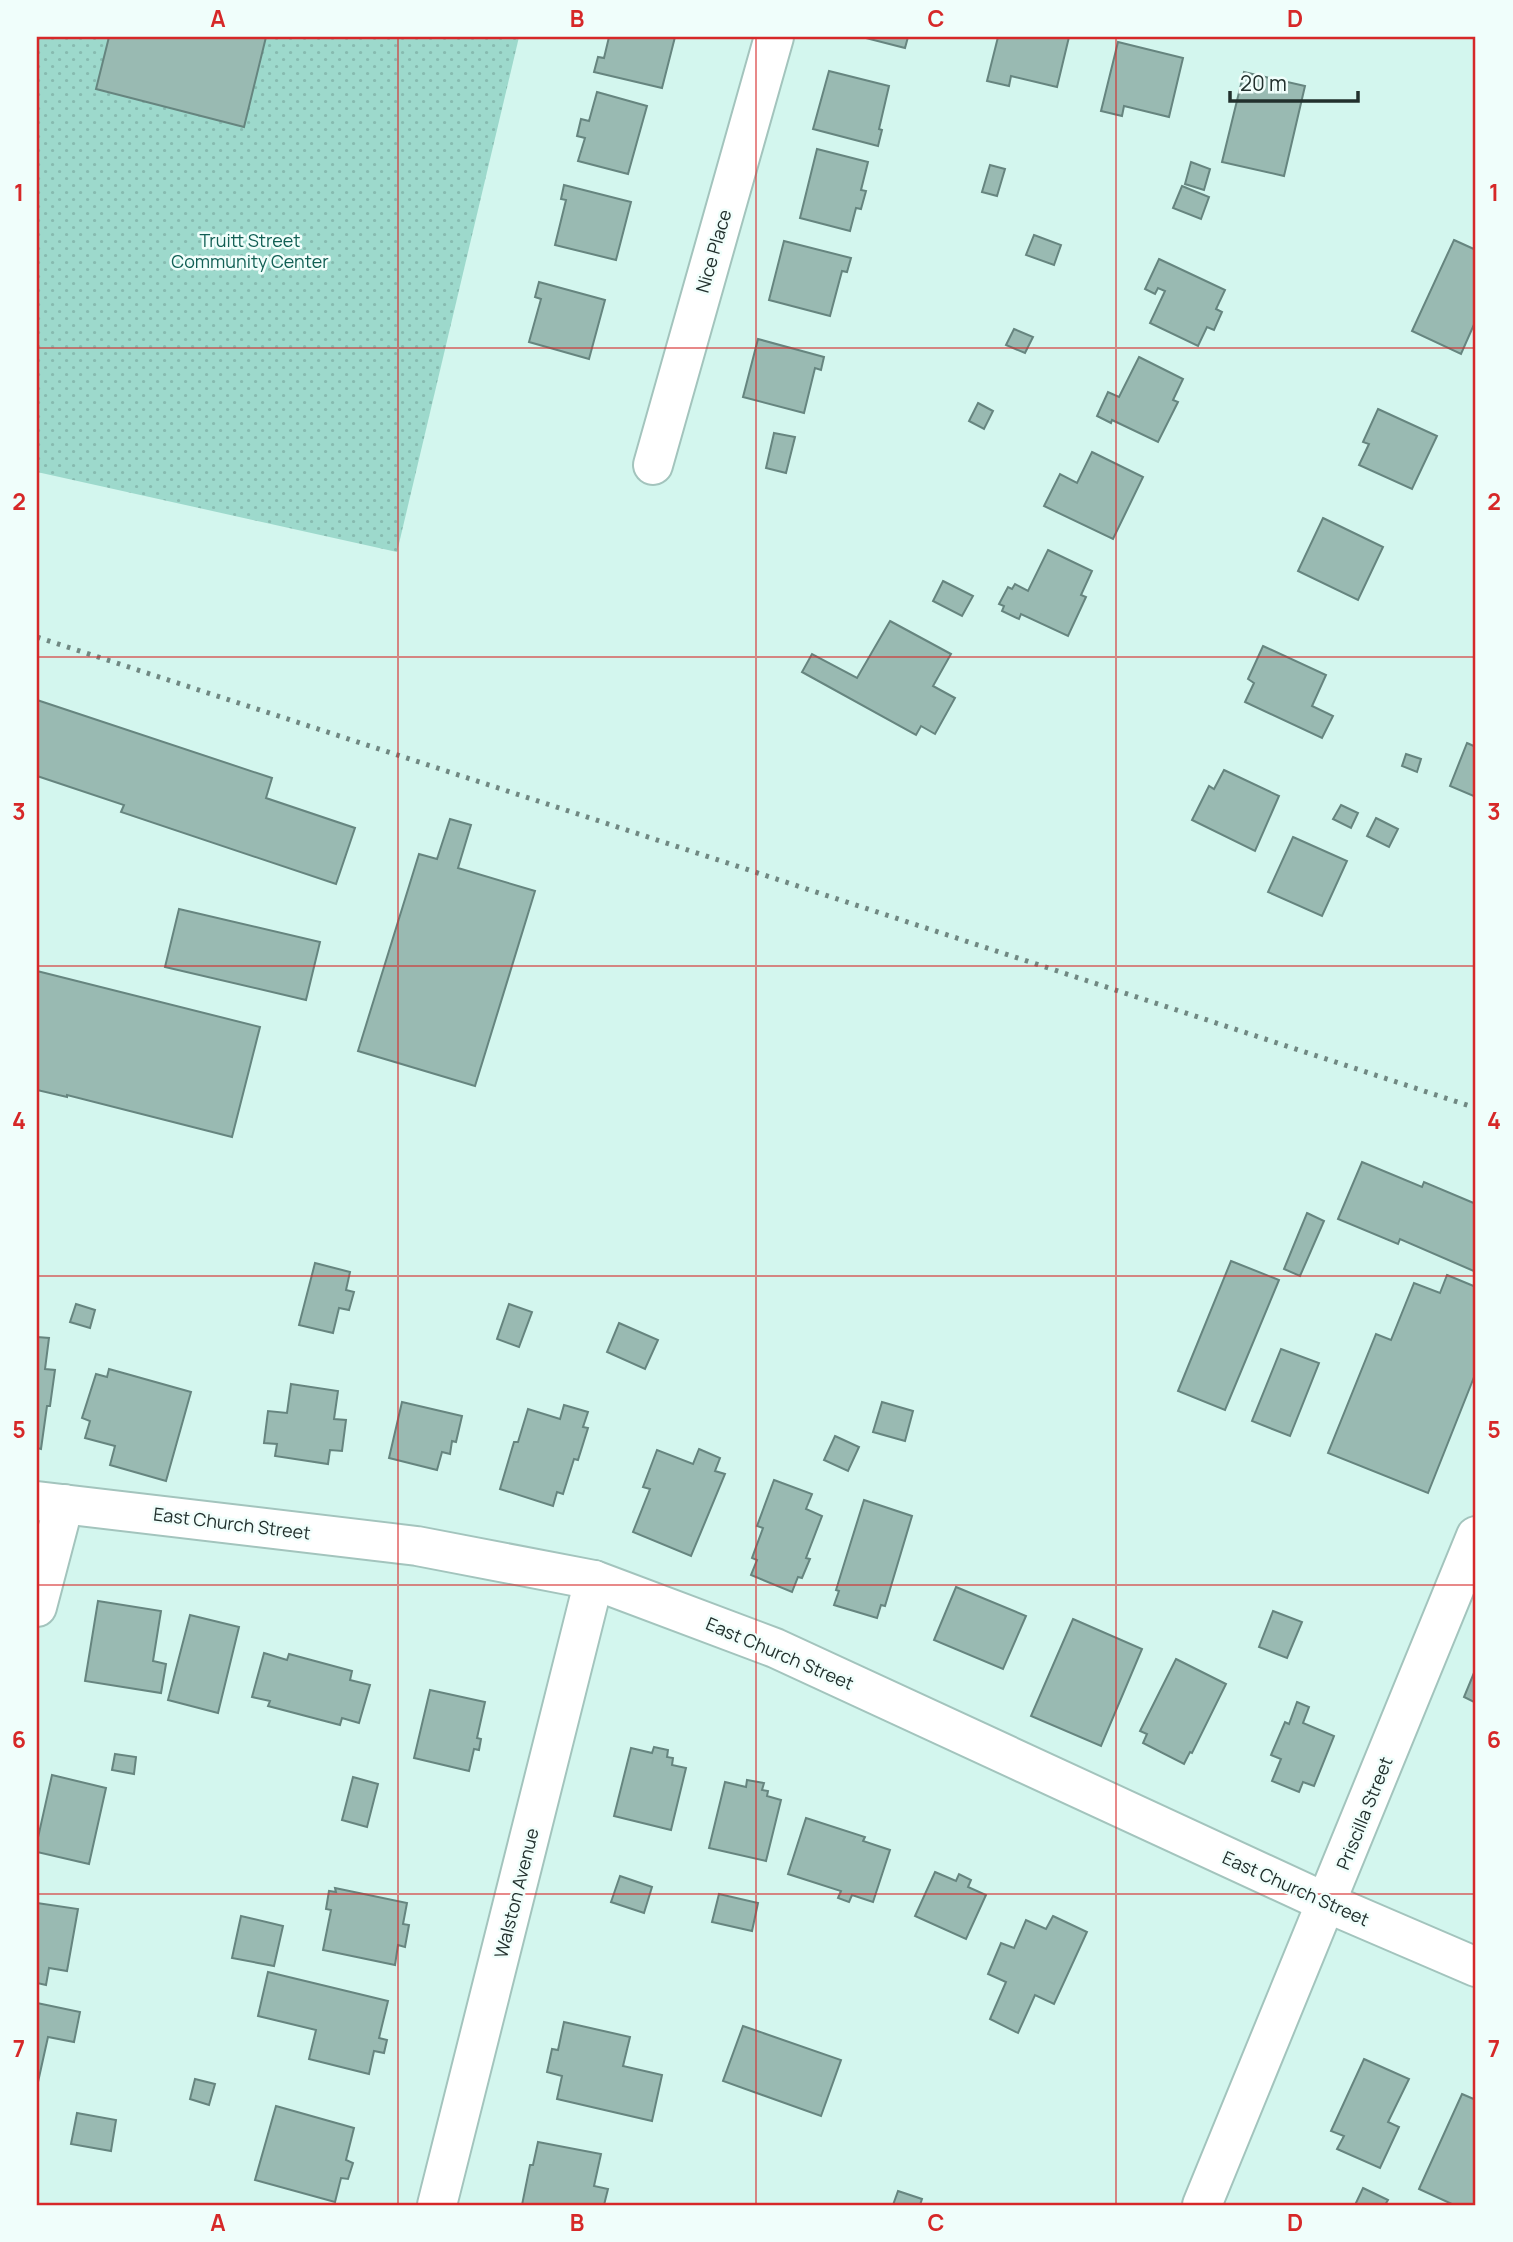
<svg xmlns="http://www.w3.org/2000/svg" width="1513" height="2242" font-family="Manrope,sans-serif">
	<defs>
		<pattern id="grass-dots" width="8" height="8" patternUnits="userSpaceOnUse" patternTransform="scale(1.75)"><rect width="8" height="8" fill="#9dd9cc"/><path d="M2 2h.1M6 6h.1" fill="none" stroke="#87bbb0" stroke-width="1.8" stroke-linecap="round"/></pattern>
	</defs>
	<rect width="100%" height="100%" fill="#d3f6ee"/>
	<!-- grass -->
	<polygon fill="url(#grass-dots)" points="37,37 519,37 397,552 37,472"/>
	<!-- building -->
	<g fill="#99bab2" stroke="#66857f" stroke-width="2">
		<polygon points="109,37 266,37 244,127 96,89"/>
		<polygon points="609,37 675,37 662,88 594,72 598,57 604,58"/>
		<polygon points="862,37 908,37 905,48"/>
		<polygon points="998,37 1069,37 1057,87 1011,76 1009,86 987,81"/>
		<polygon points="1118,42 1183,58 1169,117 1124,106 1122,116 1101,111"/>
		<polygon points="829,71 889,86 879,129 882,130 878,146 813,129"/>
		<polygon points="1244,72 1305,86 1284,176 1222,162"/>
		<polygon points="597,92 647,106 628,174 578,161 585,138 577,136 581,119 589,121"/>
		<polygon points="817,149 868,162 861,190 866,191 861,209 856,208 850,231 800,218"/>
		<polygon points="1191,162 1210,169 1204,190 1185,184"/>
		<polygon points="990,165 1005,169 997,196 982,192"/>
		<polygon points="564,185 631,202 616,260 555,245 566,200 561,199"/>
		<polygon points="1182,186 1209,197 1201,219 1173,208"/>
		<polygon points="1034,235 1061,245 1054,265 1026,255"/>
		<polygon points="1454,240 1476,250 1476,320 1461,354 1412,331"/>
		<polygon points="784,241 851,258 847,272 842,271 830,316 769,300"/>
		<polygon points="1159,259 1225,290 1216,309 1222,312 1214,330 1207,327 1198,346 1150,323 1165,291 1158,288 1155,294 1145,289"/>
		<polygon points="539,282 605,300 589,359 529,342 541,299 535,297"/>
		<polygon points="1014,329 1033,337 1025,353 1006,345"/>
		<polygon points="758,339 824,357 821,370 815,368 804,413 743,397"/>
		<polygon points="1139,357 1183,379 1173,400 1178,402 1158,442 1112,420 1111,423 1097,416 1108,392 1119,397"/>
		<polygon points="978,403 993,411 984,429 969,421"/>
		<polygon points="1378,409 1437,436 1412,489 1359,465 1369,444 1363,442"/>
		<polygon points="774,433 795,437 786,473 766,468"/>
		<polygon points="1092,452 1143,477 1113,539 1044,506 1060,474 1077,483"/>
		<polygon points="1323,518 1383,547 1358,600 1298,571"/>
		<polygon points="1048,550 1092,571 1081,595 1086,597 1068,636 1021,614 1019,619 1002,611 1004,606 999,604 1008,587 1012,589 1015,584 1028,591"/>
		<polygon points="943,581 973,596 962,616 933,601"/>
		<polygon points="890,621 951,654 933,686 955,698 935,734 921,726 916,735 802,672 812,654 857,678"/>
		<polygon points="1263,646 1326,675 1312,706 1333,716 1322,738 1245,702 1254,683 1248,679"/>
		<polygon points="37,700 272,778 266,798 355,828 336,884 121,812 124,805 37,776"/>
		<polygon points="1467,743 1476,747 1476,797 1450,786"/>
		<polygon points="1406,754 1421,759 1417,772 1402,766"/>
		<polygon points="1224,770 1279,796 1255,851 1192,820 1209,786 1214,789"/>
		<polygon points="1341,805 1358,813 1351,828 1333,819"/>
		<polygon points="1376,818 1398,829 1389,847 1367,836"/>
		<polygon points="450,819 471,825 458,868 535,891 475,1086 358,1051 419,854 437,859"/>
		<polygon points="1293,837 1347,861 1322,916 1268,892"/>
		<polygon points="179,909 320,942 306,1000 165,967"/>
		<polygon points="37,971 260,1027 232,1137 67,1095 67,1097 37,1090"/>
		<polygon points="1362,1162 1422,1187 1424,1182 1476,1204 1476,1272 1400,1239 1398,1244 1338,1219"/>
		<polygon points="1307,1213 1324,1221 1300,1276 1284,1269"/>
		<polygon points="1231,1261 1279,1280 1225,1410 1178,1391"/>
		<polygon points="315,1263 350,1272 346,1290 354,1292 349,1310 339,1308 333,1333 299,1325"/>
		<polygon points="1447,1275 1476,1287 1476,1372 1428,1493 1328,1453 1376,1334 1391,1340 1414,1283 1440,1293"/>
		<polygon points="76,1304 95,1310 90,1328 70,1322"/>
		<polygon points="509,1304 532,1312 519,1347 497,1339"/>
		<polygon points="619,1323 658,1340 645,1369 607,1352"/>
		<polygon points="37,1337 49,1338 45,1369 55,1370 50,1406 47,1406 41,1449 37,1448"/>
		<polygon points="1281,1349 1319,1363 1290,1436 1252,1421"/>
		<polygon points="109,1369 191,1392 166,1481 110,1465 115,1446 85,1438 90,1421 82,1418 96,1374 107,1377"/>
		<polygon points="291,1384 338,1391 334,1419 346,1420 342,1451 330,1450 328,1464 275,1456 277,1444 264,1443 268,1411 287,1413"/>
		<polygon points="402,1402 462,1416 456,1442 452,1441 450,1454 442,1452 437,1470 389,1458"/>
		<polygon points="882,1402 913,1411 905,1441 873,1432"/>
		<polygon points="564,1405 588,1412 583,1427 588,1428 578,1460 574,1459 563,1494 557,1492 553,1506 500,1489 514,1442 518,1442 528,1409 560,1419"/>
		<polygon points="835,1436 859,1447 848,1471 824,1460"/>
		<polygon points="699,1449 720,1458 715,1471 725,1474 691,1556 633,1532 650,1489 643,1487 657,1450 693,1464"/>
		<polygon points="774,1480 812,1494 806,1509 822,1516 806,1558 810,1559 802,1578 798,1577 792,1592 751,1575 757,1560 752,1558 763,1528 757,1526"/>
		<polygon points="864,1500 912,1516 885,1606 881,1605 877,1618 834,1605 839,1591 836,1590"/>
		<polygon points="956,1587 1026,1616 1003,1669 934,1640"/>
		<polygon points="98,1601 161,1611 153,1661 166,1664 161,1693 85,1681"/>
		<polygon points="1273,1611 1302,1622 1287,1658 1259,1647"/>
		<polygon points="190,1615 239,1627 218,1713 168,1700"/>
		<polygon points="1073,1619 1142,1649 1101,1746 1031,1716"/>
		<polygon points="264,1653 287,1660 289,1654 352,1671 350,1680 370,1685 359,1723 342,1718 340,1725 268,1706 270,1701 252,1697"/>
		<polygon points="1176,1659 1226,1684 1192,1753 1190,1752 1184,1764 1143,1743 1147,1734 1140,1731"/>
		<polygon points="1476,1668 1476,1703 1464,1697"/>
		<polygon points="430,1690 485,1702 477,1738 481,1739 479,1750 474,1749 469,1771 414,1758"/>
		<polygon points="1297,1702 1309,1707 1303,1723 1334,1736 1314,1786 1303,1782 1299,1792 1272,1781 1281,1759 1271,1755 1285,1722 1289,1724"/>
		<polygon points="654,1747 668,1750 667,1757 673,1758 672,1765 686,1768 671,1830 614,1816 631,1748 652,1753"/>
		<polygon points="115,1754 136,1757 134,1774 112,1770"/>
		<polygon points="52,1775 106,1788 89,1864 37,1852 37,1842"/>
		<polygon points="353,1777 378,1784 367,1827 342,1820"/>
		<polygon points="747,1780 764,1783 762,1790 768,1791 767,1796 781,1800 766,1861 709,1848 725,1782 746,1787"/>
		<polygon points="806,1818 865,1837 863,1841 890,1850 873,1902 852,1895 849,1902 838,1898 841,1891 788,1874"/>
		<polygon points="935,1872 956,1881 959,1874 971,1880 968,1887 986,1895 966,1939 915,1916"/>
		<polygon points="620,1876 652,1887 644,1913 611,1902"/>
		<polygon points="335,1888 407,1903 403,1924 409,1925 405,1947 398,1945 395,1965 323,1950 331,1910 326,1909 329,1891 336,1892"/>
		<polygon points="719,1894 758,1903 752,1931 712,1922"/>
		<polygon points="37,1903 78,1909 67,1971 49,1968 46,1985 37,1983"/>
		<polygon points="241,1916 283,1926 274,1966 232,1958"/>
		<polygon points="1053,1916 1087,1932 1054,2004 1035,1995 1018,2033 990,2019 1006,1982 988,1974 1001,1943 1014,1948 1026,1920 1046,1929"/>
		<polygon points="268,1972 388,2001 379,2038 387,2040 384,2053 374,2051 369,2074 309,2059 316,2030 258,2016"/>
		<polygon points="37,2003 80,2012 74,2042 48,2037 38,2082"/>
		<polygon points="564,2022 630,2037 623,2066 662,2075 652,2121 557,2099 562,2076 547,2072 552,2049 558,2050"/>
		<polygon points="743,2026 841,2060 821,2116 723,2081"/>
		<polygon points="1364,2059 1409,2079 1388,2122 1399,2127 1380,2168 1337,2149 1344,2136 1331,2131"/>
		<polygon points="195,2079 215,2084 209,2105 190,2099"/>
		<polygon points="1462,2094 1476,2100 1476,2205 1454,2205 1419,2189"/>
		<polygon points="276,2106 354,2128 346,2160 353,2163 348,2179 341,2178 335,2202 255,2180"/>
		<polygon points="77,2113 116,2120 111,2151 71,2144"/>
		<polygon points="538,2142 601,2154 594,2186 608,2189 604,2205 522,2205 530,2165 533,2165"/>
		<polygon points="1363,2188 1388,2200 1385,2205 1355,2205"/>
		<polygon points="898,2191 922,2199 920,2205 893,2205"/>
	</g>
	<g fill="none" stroke-linecap="round" stroke-linejoin="round">
		<!-- minor casing -->
		<g stroke="#a3c4bd" stroke-width="42">
			<g id="minor">
				<polyline points="653,465 774,37"/>
				<polyline points="37,1501 417,1546 594,1580 775,1648 1327,1903 1476,1967"/>
				<polyline points="37,1607 64,1504"/>
				<polyline points="437,2205 594,1580"/>
				<polyline points="1202,2205 1476,1536"/>
			</g>
		</g>
		<!-- minor -->
		<use href="#minor" stroke="#fff" stroke-width="38"/>
		<!-- rail -->
		<polyline stroke="#708882" stroke-width="5" stroke-dasharray="3.5 7" stroke-linecap="butt" points="37,637 1476,1108"/>
	</g>
	<!-- grid -->
	<path fill="none" stroke="#d62828" stroke-width="2" stroke-opacity="0.55" d="M398,37V2205M756,37V2205M1116,37V2205M37,348H1476M37,657H1476M37,966H1476M37,1276H1476M37,1585H1476M37,1894H1476"/>
	<g text-anchor="middle" dominant-baseline="central" stroke-width="5" stroke-linejoin="round" paint-order="stroke">
		<!-- park labels -->
		<g font-size="18" fill="#115f54" stroke="#f0fefb">
			<text x="250" y="240">Truitt Street<tspan x="250" dy="21">Community Center</tspan></text>
		</g>
		<!-- street labels -->
		<g font-size="18" fill="#22302d" stroke="#f0fefb">
			<text transform="translate(713 251) rotate(-74)">Nice Place</text>
			<text transform="translate(232 1523) rotate(7)">East Church Street</text>
			<text transform="translate(780 1653) rotate(23)">East Church Street</text>
			<text transform="translate(1364 1813) rotate(-68)">Priscilla Street</text>
			<text transform="translate(1296 1888) rotate(24)">East Church Street</text>
			<text transform="translate(516 1893) rotate(-76)">Walston Avenue</text>
		</g>
	</g>
	<!-- border -->
	<rect width="1513" height="2242" fill="none" stroke="#f0fefb" stroke-width="77"/>
	<!-- scale -->
	<path d="M1230 91v10h128v-10" fill="none" stroke="#22302d" stroke-width="3.5"/>
	<text x="1240" y="91" font-size="21" fill="#22302d" stroke="#f0fefb" stroke-width="5" paint-order="stroke">20 m</text>
	<rect x="38" y="38" width="1436" height="2166" fill="none" stroke="#d62828" stroke-width="2.5"/>
	<g font-size="23" text-anchor="middle" font-weight="bold" fill="#d62828">
		<text x="218" y="27">A</text>
		<text x="577" y="27">B</text>
		<text x="936" y="27">C</text>
		<text x="1295" y="27">D</text>
		<text x="19" y="201">1</text>
		<text x="1494" y="201">1</text>
		<text x="19" y="510">2</text>
		<text x="1494" y="510">2</text>
		<text x="19" y="820">3</text>
		<text x="1494" y="820">3</text>
		<text x="19" y="1129">4</text>
		<text x="1494" y="1129">4</text>
		<text x="19" y="1438">5</text>
		<text x="1494" y="1438">5</text>
		<text x="19" y="1748">6</text>
		<text x="1494" y="1748">6</text>
		<text x="19" y="2057">7</text>
		<text x="1494" y="2057">7</text>
		<text x="218" y="2231">A</text>
		<text x="577" y="2231">B</text>
		<text x="936" y="2231">C</text>
		<text x="1295" y="2231">D</text>
	</g>
</svg>
